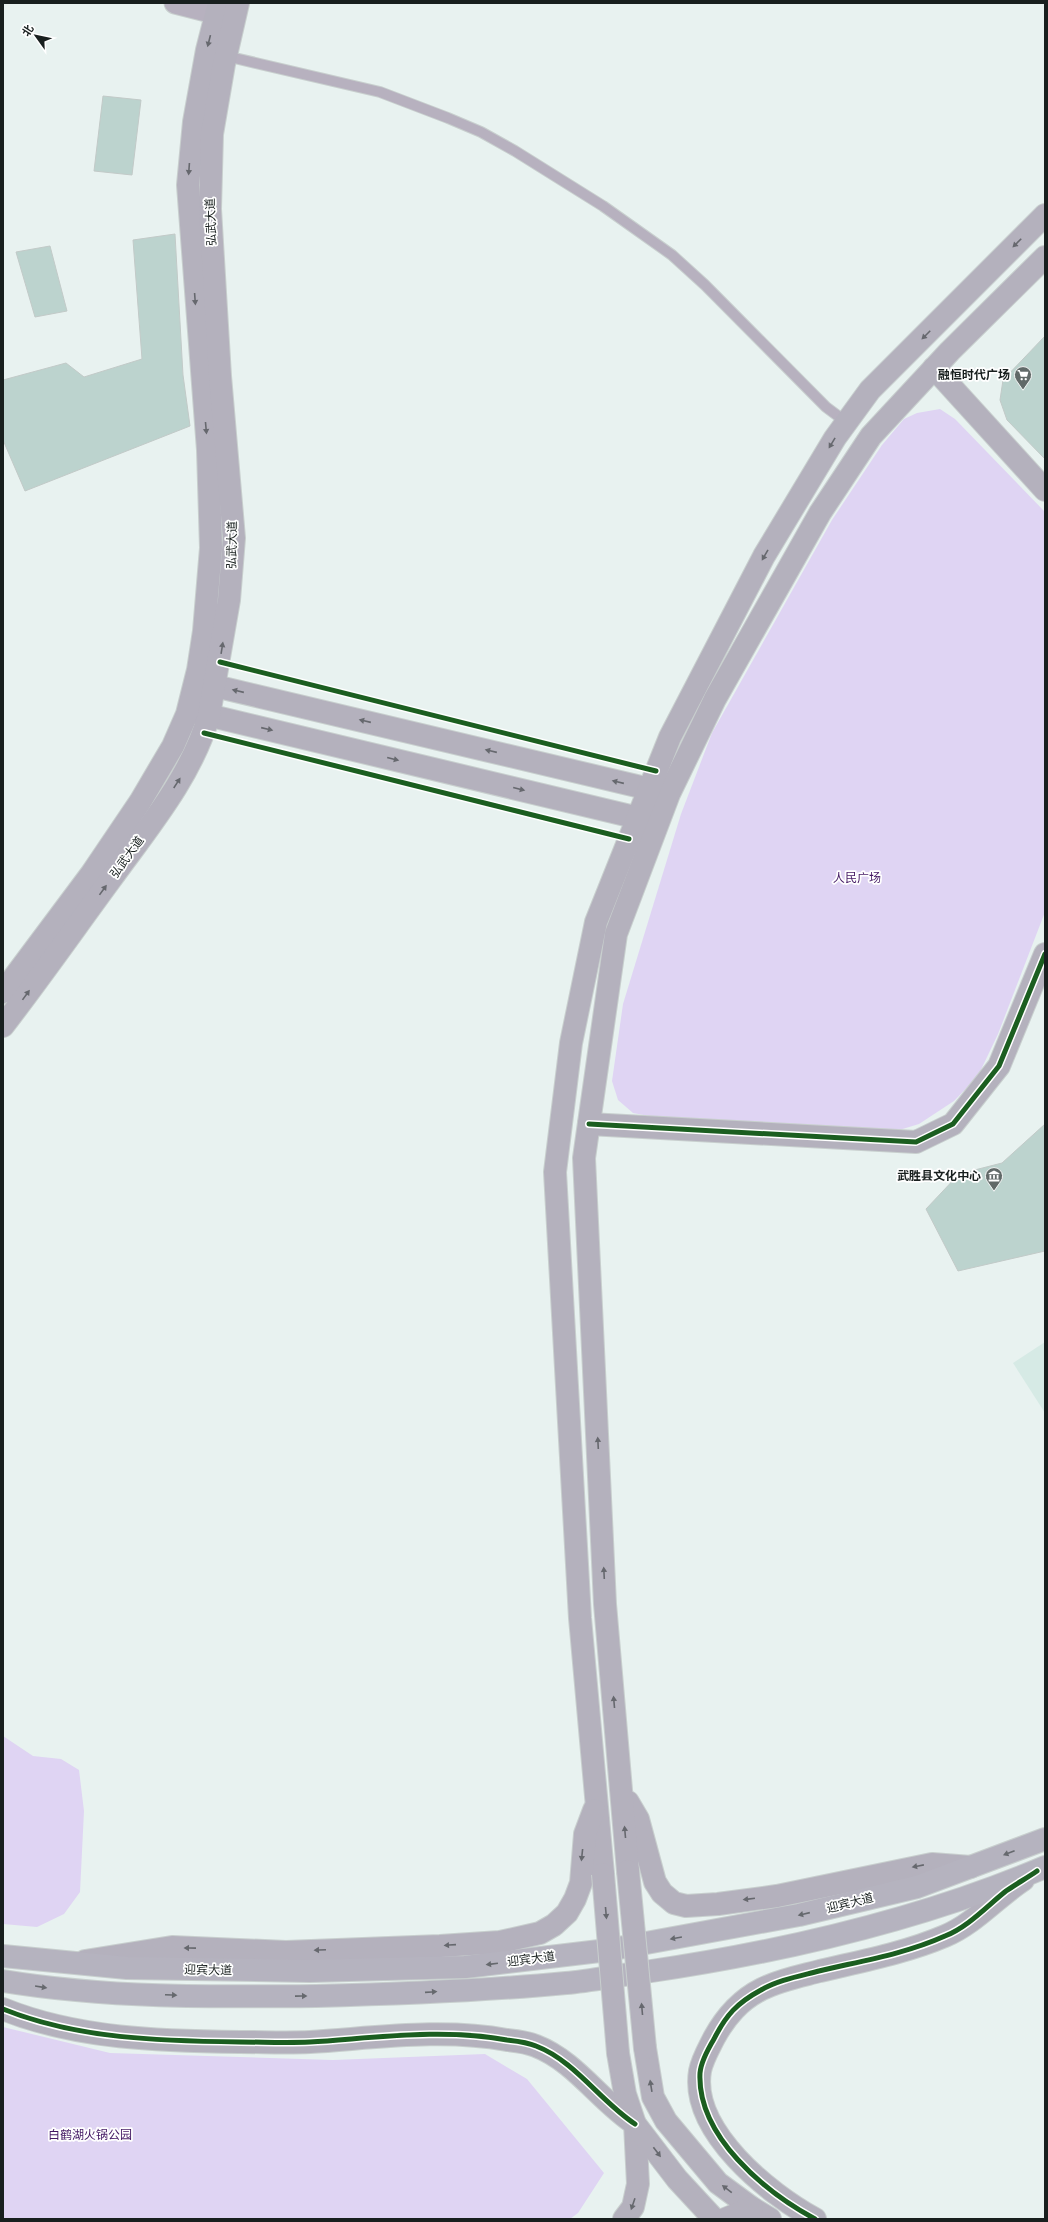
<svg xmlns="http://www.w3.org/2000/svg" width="1048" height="2222" font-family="'Public Sans','Noto Sans SC',sans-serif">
	<rect width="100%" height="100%" fill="#e8f2f0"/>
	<!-- built -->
	<polygon fill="#d6eae5" points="1045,1342 1045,1413 1013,1363"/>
	<!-- green -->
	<g fill="#dfd4f3">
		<polygon points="940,409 955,419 1045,512 1045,912 998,1034 978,1076 954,1101 919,1124 896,1131 660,1118 633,1113 618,1100 612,1081 623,1004 681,814 712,733 832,520 882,445 904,419 917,413"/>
		<polygon points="3,1736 33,1756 61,1759 79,1770 84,1811 80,1892 64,1914 37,1927 3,1924"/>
		<polygon points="3,2027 110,2053 333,2060 485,2054 527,2079 604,2173 578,2213 570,2219 3,2219"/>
	</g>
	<!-- building -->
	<g fill="#bcd3ce" stroke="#c2cac8">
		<polygon points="103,96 141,100 132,175 94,171"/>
		<polygon points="175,234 183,375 190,426 25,491 3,440 3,380 66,363 84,377 142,359 133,240"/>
		<polygon points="50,246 67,311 35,317 16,252"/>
		<polygon points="1045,336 1045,459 1007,420 1000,400 1003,380"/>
		<polygon points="1045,1124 1045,1251 958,1271 926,1209 959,1174 1002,1163"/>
	</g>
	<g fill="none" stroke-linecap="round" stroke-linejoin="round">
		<!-- lane casing -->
		<g stroke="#c8cfce" stroke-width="12">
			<polyline id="lane" points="226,56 380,92 448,118 481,132 515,151 603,206 672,255 705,285 826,407 846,422"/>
		</g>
		<!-- street casing -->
		<g stroke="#c8cfce" stroke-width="23">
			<polyline id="street" points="175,3 234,18"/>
		</g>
		<!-- secondary casing -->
		<g stroke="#c8cfce" stroke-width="24">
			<g id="secondary">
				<polyline points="934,368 1045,490"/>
				<polyline points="202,683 662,792"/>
				<polyline points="195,712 651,821"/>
				<polyline points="3,992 92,873 140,802 173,746 187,714 198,670 204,631 211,548 208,450 188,185 194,122 207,50 219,3"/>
				<path d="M3,1026C40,978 75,928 111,879C147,829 192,776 209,715L229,600L234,538L220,376L210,209L212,134L224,64L238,3"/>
				<polyline points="589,1124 916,1142 953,1124 999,1066 1045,954"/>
				<polyline points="628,1802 638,1819 655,1882 662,1893 674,1903 686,1906 718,1904 777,1896 932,1864 971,1867"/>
				<polyline points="628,1871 605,1604 584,1158 616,934 669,794 715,699 820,513 871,436 950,351 1045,257"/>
				<polyline points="603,1874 580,1618 555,1172 571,1043 596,922 670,737 764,556 835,438 870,390 1045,215"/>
				<polyline points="85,1961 172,1947 286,1952 440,1946 500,1942 540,1933 554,1925 567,1913 575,1899 581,1883 585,1834 594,1810"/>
				<path d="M3,2009C77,2039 161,2041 240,2042C263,2042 287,2043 310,2042C375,2038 442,2028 507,2040C516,2041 527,2042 536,2046C575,2061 600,2101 635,2124L638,2184L633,2207L624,2219"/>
				<polyline points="645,2048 653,2097 666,2121 718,2183 752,2208 770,2219"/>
				<polyline points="618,2053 625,2094 635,2124 677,2179 714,2219"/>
				<polyline points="725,2219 752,2208"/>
				<path d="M815,2219C769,2194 690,2131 700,2071C702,2060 709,2048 714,2038C726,2016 740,2000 762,1989C780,1980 801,1976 820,1971C862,1961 905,1953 945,1936C974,1924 997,1897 1023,1880"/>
			</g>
		</g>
		<!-- primary casing -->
		<g stroke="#c8cfce" stroke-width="24">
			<g id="primary">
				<polyline points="3,1956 127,1968 310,1971 465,1967 608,1950 799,1915 917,1887 1045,1839"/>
				<path d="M3,1981C106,1998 212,1997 316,1996C399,1994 483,1991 566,1983C592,1981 618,1975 645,1972C781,1952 918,1921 1045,1867"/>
			</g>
		</g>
		<!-- lane -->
		<use href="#lane" stroke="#b7b1bf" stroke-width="10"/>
		<!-- street -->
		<use href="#street" stroke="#b7b1bf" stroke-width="21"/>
		<!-- secondary -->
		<use href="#secondary" stroke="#b4b1bd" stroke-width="22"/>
		<!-- primary -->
		<use href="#primary" stroke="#b5b3bf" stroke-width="22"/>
		<!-- secondary-bridge casing -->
		<g stroke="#c8cfce" stroke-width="24" stroke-linecap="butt">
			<g id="secondary-bridge">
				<polyline points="628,1871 645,2048"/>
				<polyline points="603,1874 618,2053"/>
			</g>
		</g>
		<!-- secondary-bridge -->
		<use href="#secondary-bridge" stroke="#b4b1bd" stroke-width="22"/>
		<!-- cycleway casing -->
		<g stroke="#fff" stroke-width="8">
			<g id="cycleway">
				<polyline points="220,662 656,771"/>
				<polyline points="204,733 629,839"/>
				<polyline points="589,1124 916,1142 953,1124 999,1066 1045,954"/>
				<path d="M3,2009C77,2039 161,2041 240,2042C263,2042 287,2043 310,2042C375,2038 442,2028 507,2040C516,2041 527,2042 536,2046C575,2061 600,2101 635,2124"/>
				<path d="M815,2219C765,2192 697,2136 700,2073C701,2062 708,2049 714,2039C726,2015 737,2003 761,1990C778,1980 800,1976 819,1971C861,1961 905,1954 945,1936C968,1927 987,1906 1006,1891C1016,1884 1027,1878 1037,1871"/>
			</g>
		</g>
		<!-- cycleway -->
		<use href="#cycleway" stroke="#1b5e20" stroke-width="5"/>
	</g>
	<!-- one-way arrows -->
	<defs><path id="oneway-solid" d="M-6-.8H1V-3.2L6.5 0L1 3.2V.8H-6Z"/></defs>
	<g fill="#66686e">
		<use href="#oneway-solid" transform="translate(209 41) rotate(104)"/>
		<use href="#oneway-solid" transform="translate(189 169) rotate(94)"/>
		<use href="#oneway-solid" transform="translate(1017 243) rotate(135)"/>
		<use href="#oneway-solid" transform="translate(195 299) rotate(86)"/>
		<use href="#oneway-solid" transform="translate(926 335) rotate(135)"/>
		<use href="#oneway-solid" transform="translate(206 428) rotate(85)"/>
		<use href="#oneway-solid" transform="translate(832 443) rotate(121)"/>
		<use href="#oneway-solid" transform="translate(765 555) rotate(120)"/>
		<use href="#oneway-solid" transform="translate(222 648) rotate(-81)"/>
		<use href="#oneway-solid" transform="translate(238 691) rotate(-167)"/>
		<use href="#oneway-solid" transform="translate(365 721) rotate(-167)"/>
		<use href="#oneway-solid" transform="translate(267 729) rotate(13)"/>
		<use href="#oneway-solid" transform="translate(491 751) rotate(-167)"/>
		<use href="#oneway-solid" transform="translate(393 759) rotate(14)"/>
		<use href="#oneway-solid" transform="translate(618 782) rotate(-167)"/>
		<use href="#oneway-solid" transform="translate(177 783) rotate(-57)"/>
		<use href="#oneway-solid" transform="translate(519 789) rotate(14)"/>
		<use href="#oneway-solid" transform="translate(103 890) rotate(-54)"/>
		<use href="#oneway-solid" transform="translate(26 995) rotate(-54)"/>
		<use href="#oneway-solid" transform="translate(598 1443) rotate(-93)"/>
		<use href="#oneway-solid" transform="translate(604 1573) rotate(-93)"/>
		<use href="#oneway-solid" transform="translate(614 1702) rotate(-95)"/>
		<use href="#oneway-solid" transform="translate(625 1832) rotate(-95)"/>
		<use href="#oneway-solid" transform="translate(582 1855) rotate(96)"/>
		<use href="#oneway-solid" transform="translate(918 1866) rotate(169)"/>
		<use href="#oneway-solid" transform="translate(749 1899) rotate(173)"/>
		<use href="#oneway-solid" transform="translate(606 1913) rotate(85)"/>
		<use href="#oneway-solid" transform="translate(450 1945) rotate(176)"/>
		<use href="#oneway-solid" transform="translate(190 1948) rotate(-179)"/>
		<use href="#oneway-solid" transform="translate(320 1950) rotate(178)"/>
		<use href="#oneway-solid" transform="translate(642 2009) rotate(-95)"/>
		<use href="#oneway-solid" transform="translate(651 2086) rotate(-99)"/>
		<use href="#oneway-solid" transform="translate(657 2152) rotate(53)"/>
		<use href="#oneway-solid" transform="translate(727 2189) rotate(-143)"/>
		<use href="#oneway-solid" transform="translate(633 2204) rotate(109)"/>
	</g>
	<g fill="#66696e">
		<use href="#oneway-solid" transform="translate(1009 1853) rotate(159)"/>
		<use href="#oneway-solid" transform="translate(804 1914) rotate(167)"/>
		<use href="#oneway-solid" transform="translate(676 1938) rotate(170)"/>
		<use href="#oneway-solid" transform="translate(492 1964) rotate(173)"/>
		<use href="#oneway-solid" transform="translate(41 1987) rotate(9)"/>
		<use href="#oneway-solid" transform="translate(431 1992) rotate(-4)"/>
		<use href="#oneway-solid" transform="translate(171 1995) rotate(3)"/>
		<use href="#oneway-solid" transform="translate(301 1996) rotate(-1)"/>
	</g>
	<!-- icons -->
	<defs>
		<g id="supermarket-pin" transform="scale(0.9)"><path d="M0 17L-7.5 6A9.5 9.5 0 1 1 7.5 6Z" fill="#616968" stroke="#fff"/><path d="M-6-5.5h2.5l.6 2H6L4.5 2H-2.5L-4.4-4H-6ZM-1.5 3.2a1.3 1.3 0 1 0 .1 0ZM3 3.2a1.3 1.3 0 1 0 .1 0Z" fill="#fff"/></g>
		<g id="museum-pin" transform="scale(0.9)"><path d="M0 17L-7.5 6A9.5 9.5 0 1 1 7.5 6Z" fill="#616968" stroke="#fff"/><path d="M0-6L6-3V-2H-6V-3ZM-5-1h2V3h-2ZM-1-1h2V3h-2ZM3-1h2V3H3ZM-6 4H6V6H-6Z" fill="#fff"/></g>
	</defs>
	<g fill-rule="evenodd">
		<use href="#supermarket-pin" x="1023" y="375"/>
		<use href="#museum-pin" x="994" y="1176"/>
	</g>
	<g text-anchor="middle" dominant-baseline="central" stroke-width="3.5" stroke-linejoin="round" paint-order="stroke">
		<!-- street labels -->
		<g font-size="12" fill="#181f1e" stroke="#fff">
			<text transform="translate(211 222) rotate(-92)">弘武大道</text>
			<text transform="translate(232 545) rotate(-89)">弘武大道</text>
			<text transform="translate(127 857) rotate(-54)">弘武大道</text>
			<text transform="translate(850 1903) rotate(-14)">迎宾大道</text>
			<text transform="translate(531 1959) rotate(-7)">迎宾大道</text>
			<text transform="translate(208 1970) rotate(1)">迎宾大道</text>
		</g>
		<!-- poi labels -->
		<g font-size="12" font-weight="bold" fill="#181f1e" stroke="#fff" text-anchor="end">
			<text x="1010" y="375">融恒时代广场</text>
			<text x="981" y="1176">武胜县文化中心</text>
		</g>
		<!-- park labels -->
		<g font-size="12" fill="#431863" stroke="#fff">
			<text x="857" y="878">人民广场</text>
			<text x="90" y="2135">白鹤湖火锅公园</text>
		</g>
	</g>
	<!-- border -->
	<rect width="1048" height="2222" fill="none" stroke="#181f1e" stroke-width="8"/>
	<!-- north arrow -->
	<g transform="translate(36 36) rotate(303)" stroke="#ffffff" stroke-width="3" paint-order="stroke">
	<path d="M0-3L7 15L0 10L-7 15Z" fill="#181f1e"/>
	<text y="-6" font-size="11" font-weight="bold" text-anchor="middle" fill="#181f1e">北</text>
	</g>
</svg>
